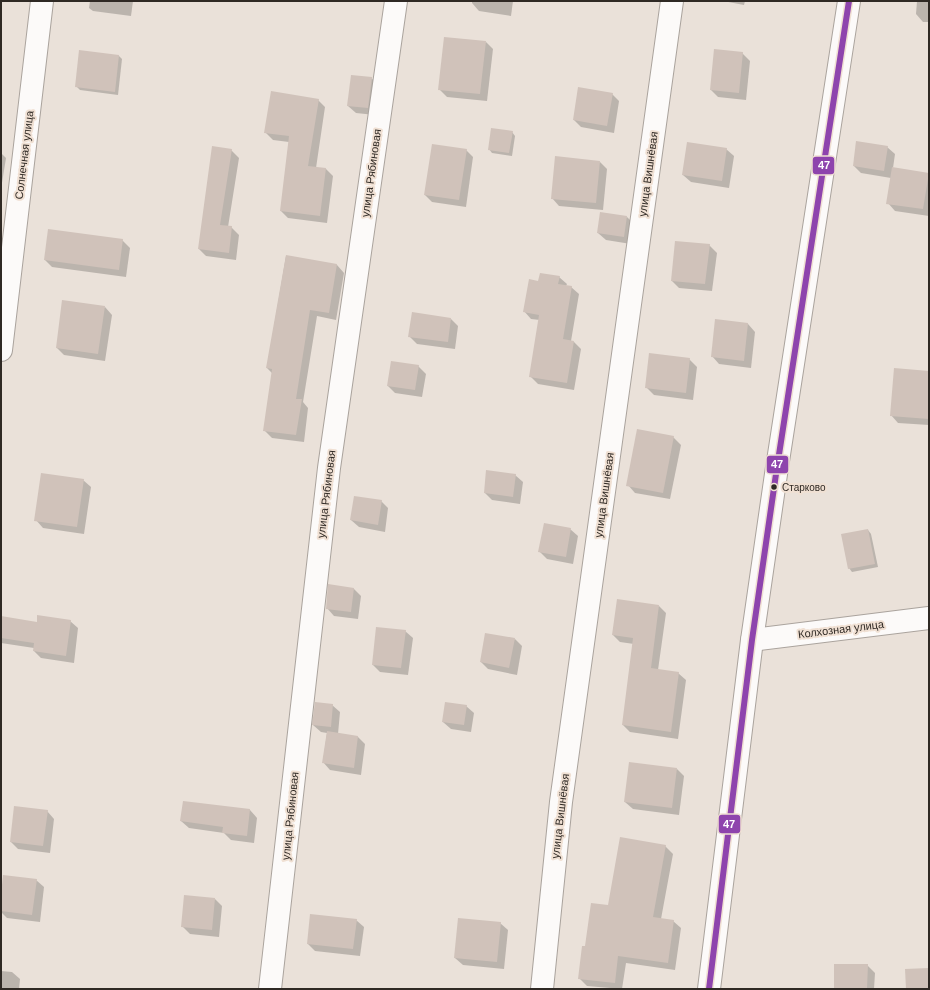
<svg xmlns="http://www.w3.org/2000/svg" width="930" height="990" font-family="Helvetica,sans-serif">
	<rect width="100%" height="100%" fill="#eae1d9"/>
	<!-- shadow -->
	<g fill="#0003">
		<polygon points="90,1 133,1 131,16 93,11 89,8"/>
		<polygon points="472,1 513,1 511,16 479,11 472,3"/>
		<polygon points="723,1 745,1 744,5"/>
		<polygon points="917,1 929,1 929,22 923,22 916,14"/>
		<polygon points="486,42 493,49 487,101 447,97 440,90"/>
		<polygon points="80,51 119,56 122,59 118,95 80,90 76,86"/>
		<polygon points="742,53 750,61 746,100 718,97 711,90"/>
		<polygon points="371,78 379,85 375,115 356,113 348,106"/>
		<polygon points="612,94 619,101 614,133 581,127 574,120"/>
		<polygon points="318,100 325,107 316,168 326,169 333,176 327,223 288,218 281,211 289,142 273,140 265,132"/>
		<polygon points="512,132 515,136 512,156 492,153 489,149"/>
		<polygon points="887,147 895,154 893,168 929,174 929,216 895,211 888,203 891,178 861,173 854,166"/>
		<polygon points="726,149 734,156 729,188 691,182 683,175"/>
		<polygon points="231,150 239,158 228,227 231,227 239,235 236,260 206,256 199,249"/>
		<polygon points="466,150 473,157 466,207 432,202 425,195"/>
		<polygon points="1,153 6,158 1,189"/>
		<polygon points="600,162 607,169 603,210 559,206 552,198"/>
		<polygon points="627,217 634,224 631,244 606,240 598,233"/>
		<polygon points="122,240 130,248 126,277 52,267 45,260"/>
		<polygon points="709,245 717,253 712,291 679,288 672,281"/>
		<polygon points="286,256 337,265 344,273 336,320 317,316 303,402 308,408 304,442 272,438 264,430 273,374 267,368"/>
		<polygon points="559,277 567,284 566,286 571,287 579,294 571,341 574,342 581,349 574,390 538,384 530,376 540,320 531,319 524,311 539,282"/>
		<polygon points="105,307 112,315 105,361 64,355 57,348"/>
		<polygon points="451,319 458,326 455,349 417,344 409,336"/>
		<polygon points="716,320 748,324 755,332 751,368 719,364 712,356"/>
		<polygon points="689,359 697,367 693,400 654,395 646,387"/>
		<polygon points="418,366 426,374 422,397 395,393 388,386"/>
		<polygon points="929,372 929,425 898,423 891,415"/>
		<polygon points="673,437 681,445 670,499 635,493 628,485"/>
		<polygon points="515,475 523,482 520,504 492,500 485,493"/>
		<polygon points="83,480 91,487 84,534 43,528 36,520"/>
		<polygon points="381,501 388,508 385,532 359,527 351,520"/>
		<polygon points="570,529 578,536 573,564 547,559 540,552"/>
		<polygon points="868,530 871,534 878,567 852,572 849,568"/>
		<polygon points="329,585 354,589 361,596 358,619 334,616 327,608"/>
		<polygon points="659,606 666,613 658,670 678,673 686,680 678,739 630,732 623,725 634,644 620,642 613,635"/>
		<polygon points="1,617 37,623 70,621 78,628 74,663 41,658 34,651 34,648 1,643"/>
		<polygon points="405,631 413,638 408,675 380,672 373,665"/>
		<polygon points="515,639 522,646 517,675 488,669 481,662"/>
		<polygon points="332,705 340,712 338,734 358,737 365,744 361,775 330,770 323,762 327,733 321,732 313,725"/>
		<polygon points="466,706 474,713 471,732 451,729 443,722"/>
		<polygon points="677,769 684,776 679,815 633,809 625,802"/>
		<polygon points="250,810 257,818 254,843 231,840 224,833 189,828 181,821"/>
		<polygon points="47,811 54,819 50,853 18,849 11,842"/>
		<polygon points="665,846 673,854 661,919 673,921 681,928 675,970 626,963 622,989 587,986 579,978 609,906"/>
		<polygon points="36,880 44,887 40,922 7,918 1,912 1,902"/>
		<polygon points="215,899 222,906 219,937 190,934 182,926"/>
		<polygon points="356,920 364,927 360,956 315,951 308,944"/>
		<polygon points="500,923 508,930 504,969 463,965 455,958"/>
		<polygon points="867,965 875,973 874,989 835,989"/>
		<polygon points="1,971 12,972 20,979 19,989 1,989"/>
	</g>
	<!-- building -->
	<g fill="#d0c2ba">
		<polygon points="444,37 486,41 480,94 438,90"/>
		<polygon points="714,49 743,52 739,93 710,90"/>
		<polygon points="79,50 119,55 115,92 75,87"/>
		<polygon points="351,75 372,77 368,108 347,106"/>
		<polygon points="578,87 613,93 607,126 573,120"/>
		<polygon points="271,91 319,99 308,166 326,168 320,216 280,211 289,136 264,133"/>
		<polygon points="491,128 513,131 509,153 488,150"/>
		<polygon points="856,141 888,146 884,171 853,166"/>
		<polygon points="687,142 727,148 722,181 682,175"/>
		<polygon points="432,144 467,149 459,200 424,195"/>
		<polygon points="212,146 232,149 220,225 232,226 229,253 198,249"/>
		<polygon points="555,156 600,161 596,203 551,199"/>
		<polygon points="892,167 929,173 923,209 886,204"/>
		<polygon points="600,212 627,216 624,237 597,233"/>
		<polygon points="48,229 123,239 119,270 44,260"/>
		<polygon points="675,241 710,244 705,284 671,281"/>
		<polygon points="286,255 337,264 329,313 310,310 296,399 302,399 296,435 263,431 272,369 266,368"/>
		<polygon points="540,273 560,276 558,284 572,286 563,339 574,341 567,383 529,377 539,315 523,312 529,279 538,281"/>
		<polygon points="62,300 105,306 98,354 56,348"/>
		<polygon points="412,312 451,318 448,342 408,337"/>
		<polygon points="715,319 748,323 744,361 711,357"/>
		<polygon points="649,353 690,358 686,393 645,388"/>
		<polygon points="391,361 419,365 415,390 387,386"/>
		<polygon points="894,368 929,371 929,419 890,416"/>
		<polygon points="637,429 674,436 663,493 626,486"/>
		<polygon points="486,470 516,474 513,497 484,493"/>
		<polygon points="41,473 84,479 77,527 34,521"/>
		<polygon points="354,496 382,500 378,525 350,520"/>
		<polygon points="544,523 571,528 566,557 538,552"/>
		<polygon points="868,529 875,564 848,569 841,534"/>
		<polygon points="328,584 354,588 351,612 326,609"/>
		<polygon points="617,599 659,605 651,668 679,672 671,732 622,725 633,638 612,635"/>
		<polygon points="37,615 71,620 66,656 33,651 34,643 1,638 1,616 37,622"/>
		<polygon points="376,627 406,630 401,668 372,665"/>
		<polygon points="485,633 515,638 509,668 480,662"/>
		<polygon points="315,702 333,704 331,727 312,725"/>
		<polygon points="445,702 467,705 464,725 442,722"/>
		<polygon points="327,731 358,736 354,768 322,763"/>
		<polygon points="629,762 677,768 672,808 624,802"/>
		<polygon points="183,801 250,809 247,836 222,833 223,827 180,821"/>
		<polygon points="14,806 48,810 43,846 10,842"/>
		<polygon points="620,837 666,845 653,917 674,920 668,963 618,956 615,983 578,979 582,946 585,946 591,903 608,905"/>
		<polygon points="3,875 37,879 32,915 1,911 1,894"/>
		<polygon points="184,895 215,898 212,930 181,927"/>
		<polygon points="310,914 357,919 353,949 307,944"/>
		<polygon points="458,918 501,922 497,962 454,958"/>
		<polygon points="834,964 868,964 867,989 834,989"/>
		<polygon points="929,968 929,989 906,989 905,969"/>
	</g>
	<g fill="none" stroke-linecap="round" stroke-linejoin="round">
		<!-- minor casing -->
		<g stroke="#aaa39d" stroke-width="24">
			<g id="minor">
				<polyline points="1,350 42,1"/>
				<polyline points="752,640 929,618"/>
				<polyline points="270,989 329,468 396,1"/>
				<polyline points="542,989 561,802 672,1"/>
			</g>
		</g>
		<!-- tertiary casing -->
		<g stroke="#aaa39d" stroke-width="24">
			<polyline id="tertiary" points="709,989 752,640 776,474 849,1"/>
		</g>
		<!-- minor -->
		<use href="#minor" stroke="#fcfaf9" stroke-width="22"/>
		<!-- tertiary -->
		<use href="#tertiary" stroke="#fcfaf9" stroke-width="22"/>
		<!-- bus-1 casing -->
		<g stroke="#f0e0d3" stroke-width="9">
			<polyline id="bus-1" points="709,989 752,640 776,474 849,1"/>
		</g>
		<!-- bus-1 -->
		<use href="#bus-1" stroke="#8e44ad" stroke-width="6"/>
	</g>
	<!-- markers -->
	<circle fill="#2f2924" stroke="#f0e0d3" stroke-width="1.5" cx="774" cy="487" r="3.5"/>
	<g text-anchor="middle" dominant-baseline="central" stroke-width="4" stroke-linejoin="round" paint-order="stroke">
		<!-- bus labels -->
		<g font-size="10" fill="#2f2924" stroke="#f0e0d3" text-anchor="start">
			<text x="782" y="487">Старково</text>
		</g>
		<!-- street labels -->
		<g font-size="11" fill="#2f2924" stroke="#f0e0d3">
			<text transform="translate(24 155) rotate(-83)">Солнечная улица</text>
			<text transform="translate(371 173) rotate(-82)">улица Рябиновая</text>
			<text transform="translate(648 174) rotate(-82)">улица Вишнёвая</text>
			<text transform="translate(326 494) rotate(-83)">улица Рябиновая</text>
			<text transform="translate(604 495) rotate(-82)">улица Вишнёвая</text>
			<text transform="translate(841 629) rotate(-7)">Колхозная улица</text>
			<text transform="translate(290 816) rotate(-84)">улица Рябиновая</text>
			<text transform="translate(560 816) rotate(-83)">улица Вишнёвая</text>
		</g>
	</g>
	<g stroke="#f0e0d3" stroke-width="1.5">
		<rect x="812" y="156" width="23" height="19" rx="4" fill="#8e44ad"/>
		<rect x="766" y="455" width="23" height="19" rx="4" fill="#8e44ad"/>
		<rect x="718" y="814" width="23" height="20" rx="4" fill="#8e44ad"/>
	</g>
	<g font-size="11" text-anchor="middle" font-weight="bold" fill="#fff">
		<text x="824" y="169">47</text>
		<text x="777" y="468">47</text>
		<text x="729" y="828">47</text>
	</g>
	<!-- border -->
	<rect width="930" height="990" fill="none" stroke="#2f2924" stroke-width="4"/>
</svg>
